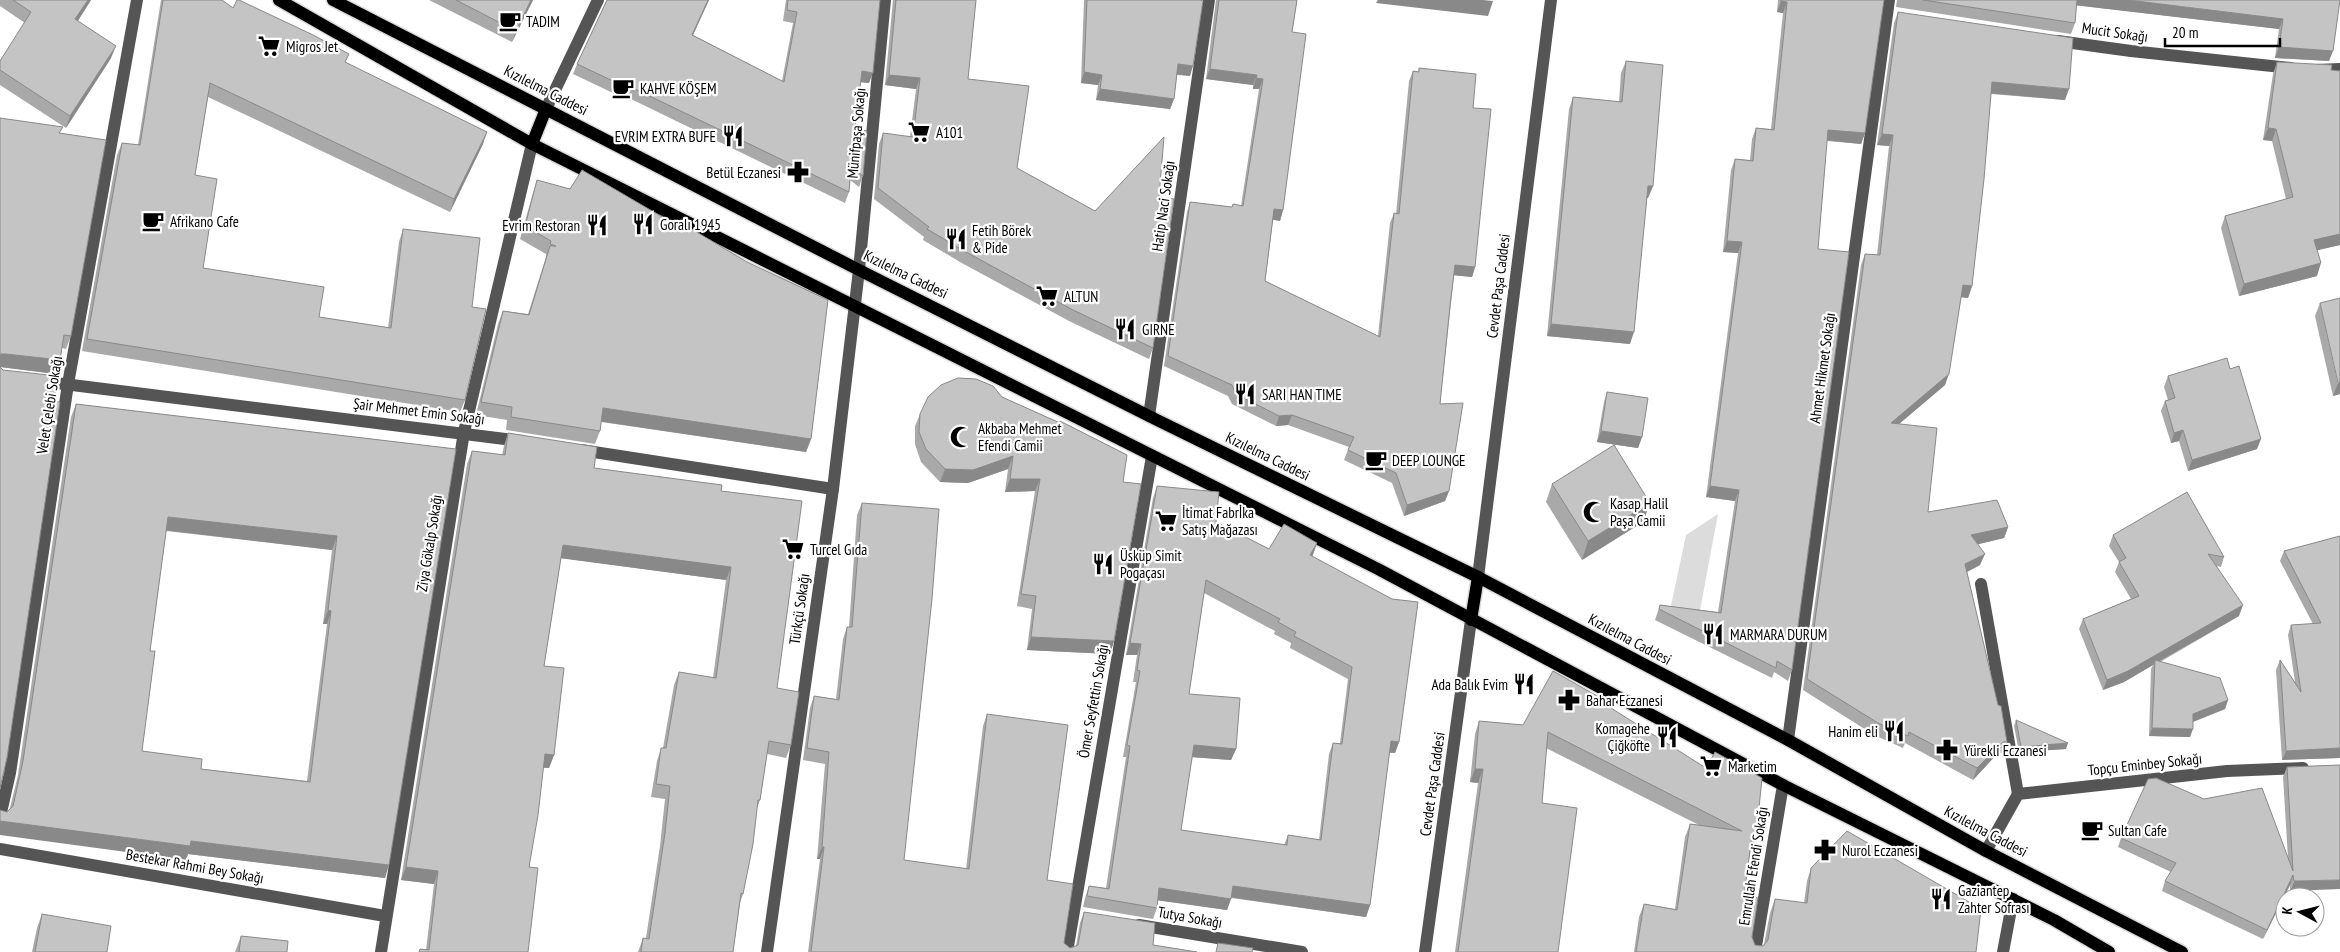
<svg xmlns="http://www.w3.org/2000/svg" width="2340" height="952" font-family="'PT Sans Narrow',sans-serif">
	<rect width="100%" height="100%" fill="#fff"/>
	<!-- green -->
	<polygon fill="#dcdcdc" points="1718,514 1698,621 1669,615 1686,535"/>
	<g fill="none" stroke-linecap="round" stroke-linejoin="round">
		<!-- major casing -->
		<g stroke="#dbdbdb" stroke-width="15">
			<g id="major">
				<polyline points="279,0 532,144 1378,569 1783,785 2054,920 2109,952"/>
				<polyline points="333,0 859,270 1157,420 1478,577 1788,740 1986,851 2182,952"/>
				<polyline points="532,144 546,109"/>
				<polyline points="1471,620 1478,577"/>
			</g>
		</g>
		<!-- minor -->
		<g stroke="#555" stroke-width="12">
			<polyline points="2058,41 2131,51 2291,68"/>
			<polyline points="2316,70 2340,69"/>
			<polyline points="546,109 598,0"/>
			<polyline points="40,381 521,441"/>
			<polyline points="1149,416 1209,0"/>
			<polyline points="581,450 833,489"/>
			<polyline points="1478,577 1551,0"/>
			<polyline points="1981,584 2018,794"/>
			<polyline points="1788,740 1889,0"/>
			<polyline points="0,817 10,773 68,384 137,0"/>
			<polyline points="0,849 385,916"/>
			<polyline points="1986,851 2018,794 2227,771 2303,768"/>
			<polyline points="1139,925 1302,952"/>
			<polyline points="381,952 464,432 532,144"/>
			<polyline points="767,952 833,489 859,270 885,0"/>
			<polyline points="1067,952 1152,456"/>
			<polyline points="1425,952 1471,620"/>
			<polyline points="1755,952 1783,785"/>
			<polyline points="2003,952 2013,899"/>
		</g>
		<!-- major -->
		<use href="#major" stroke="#000" stroke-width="12"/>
	</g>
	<!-- wall -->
	<g fill="#a9a9a9" fill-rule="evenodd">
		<polygon points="0,0 91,0 78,21 111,58 66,128 0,85 0,61 25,23 0,6"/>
		<polygon points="161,0 222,0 233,8 346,62 483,144 450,212 208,97 195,175 203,268 319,317 388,328 399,242 403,229 472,307 465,400 460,412 82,351 117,155 122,143 138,145"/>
		<polygon points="429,0 533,0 512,42"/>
		<polygon points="607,0 709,0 693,35 782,81 793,23 783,21 786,0 880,0 869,83 860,82 855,129 863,176 859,187 850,180 849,192 845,203 631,99 630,101 573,74 577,64"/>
		<polygon points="893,0 976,0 968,79 1017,168 1095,211 1159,197 1153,348 1149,359 1069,321 960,262 923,240 924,237 874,199 879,144 883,133 910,137 916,89 885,85"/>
		<polygon points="1084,0 1200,0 1190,76 1177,75 1174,99 1170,109 1096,100 1098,85 1081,83"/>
		<polygon points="1216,0 1297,0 1292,32 1283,210 1280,221 1273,220 1265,281 1378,336 1390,223 1394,213 1396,214 1409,81 1413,71 1418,72 1419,68 1473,108 1475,267 1472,277 1454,275 1440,404 1449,491 1445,501 1404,516 1392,483 1344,460 1349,447 1288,425 1276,426 1232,404 1228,396 1164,366 1187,212 1190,202 1232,207 1233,204 1241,206 1259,89 1253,89 1253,85 1206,79"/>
		<polygon points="1778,0 1884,0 1865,133 1861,144 1827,141 1818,249 1792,670 1788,681 1774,672 1772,678 1655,620 1660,605 1718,612 1735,501 1706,497 1738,253 1723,252 1731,170 1735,159 1750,160 1752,139 1756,128 1771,129 1783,13 1777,12"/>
		<polygon points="1897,0 2340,0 2329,61 2275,58 2279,29 2076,5 2075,23 2071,34 1896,7"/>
		<polygon points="1898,12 2065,100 1991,94 1972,286 1968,298 1961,297 1945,385 1899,424 1928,512 2008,527 2004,538 1978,544 1980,565 1967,572 2003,753 1998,753 1973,780 1905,743 1903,748 1874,735 1803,690 1861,265 1865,254 1877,255 1889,146 1877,145 1894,23"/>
		<polygon points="1626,61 1653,186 1648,198 1647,198 1630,344 1547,336 1569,109 1573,97 1619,102 1621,73"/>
		<polygon points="2277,62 2340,71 2340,245 2317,250 2317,276 2239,296 2221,228 2225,216 2286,199 2272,141 2263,140 2273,74"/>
		<polygon points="0,118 61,133 71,336 66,349 62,348 60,360 56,374 0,367"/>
		<polygon points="537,180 811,439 806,452 601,422 600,431 595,444 506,430 507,420 476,415 498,324 503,311 528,314 546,257 546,254 520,239 533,193"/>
		<polygon points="2320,303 2340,394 2333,396 2315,316"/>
		<polygon points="2168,376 2257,449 2188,471 2179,441 2171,443 2161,411 2165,401 2168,400 2164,387"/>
		<polygon points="1607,392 1642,437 1638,448 1597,442 1604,402"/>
		<polygon points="1002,397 1059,423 1060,421 1123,482 1114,641 1110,654 1027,650 1032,609 1017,606 1035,491 1005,492 1008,469 968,483 940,482 921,462 915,444 915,426 920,414"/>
		<path d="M76,404L456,449L385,878L188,854L186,860L7,812L10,808L18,775L71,417ZM166,531L332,550L323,624H327L307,781L201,769L142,751L150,651Z"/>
		<polygon points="508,433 594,468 721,491 777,688 791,745 786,758 767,754 760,800 757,808 743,894 740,903 733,952 638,952 643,938 646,938 660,846 665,799 651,797 657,761 661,748 663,748 674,685 679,672 713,678 726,580 561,558 544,666 554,755 549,768 543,768 529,867 528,952 419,952 420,949 426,950 434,884 401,880 467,464 472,451 502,455 504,446"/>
		<polygon points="1552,484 1650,503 1643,522 1582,560 1546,502"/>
		<path d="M1157,486L1216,522L1269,549L1312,556L1399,742L1395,753H1389L1370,905L1366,917L1231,898L1227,910L1158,900L1157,908L1153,919L1083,907L1085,898L1089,886L1106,888L1126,757H1123L1136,682H1133L1137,655H1126L1153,498ZM1204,593L1275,631L1274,634L1291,643L1290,648L1348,679L1340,743H1333L1329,754L1319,840L1288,835L1284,845L1181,830L1192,757L1231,760L1236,749L1189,694Z"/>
		<polygon points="862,503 904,860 966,869 983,726 987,714 1047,880 1064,943 1070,948 1076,946 1080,923 1084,912 1153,945 1198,952 808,952 820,859 817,859 825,764 803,760 810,708 814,696 836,699 843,639 847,627 849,627 857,515"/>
		<polygon points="2113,535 2224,557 2221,567 2217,566 2239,616 2160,662 2228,700 2225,709 2193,722 2190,737 2149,736 2151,669 2153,665 2124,682 2103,690 2079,629 2083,619 2131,599 2115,572 2119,562 2109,546"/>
		<polygon points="2340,536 2340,758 2282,760 2276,670 2280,660 2295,682 2288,635 2291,625 2313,624 2280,561 2284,551"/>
		<polygon points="1613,705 1612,708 1756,838 1751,851 1750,851 1744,896 1752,937 1755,945 1763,946 1764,944 1770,913 1775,899 1804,903 1807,881 1811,868 1976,952 1634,952 1639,917 1644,904 1675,909 1685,837 1690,824 1699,825 1546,748 1542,803 1558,952 1455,952 1478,783 1470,782 1475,734 1479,721 1523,725"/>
		<polygon points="2016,720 2066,749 2019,752 2014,726"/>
		<polygon points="2340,765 2290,891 2290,885 2263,939 2162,891 2165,881 2171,872 2118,847 2121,838 2288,858 2283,777 2287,767"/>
		<polygon points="42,914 107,952 32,952 37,928"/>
		<polygon points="241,936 287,952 235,952"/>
	</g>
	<!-- shaded-wall -->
	<g fill="#898989">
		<polygon points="88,0 91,0 71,31 75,19"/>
		<polygon points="531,0 533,0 512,42 516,31"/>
		<polygon points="708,0 709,0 688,46 692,35"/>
		<polygon points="1378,0 1483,0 1493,1 1488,16 1376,3"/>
		<polygon points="2075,0 2128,0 2283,19 2279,29 2073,5"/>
		<polygon points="1781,1 1787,2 1783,13 1777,12"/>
		<polygon points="116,46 111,58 66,128 70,116"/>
		<polygon points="2279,47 2333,51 2329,61 2275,58"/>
		<polygon points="1178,64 1193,66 1190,76 1175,74"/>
		<polygon points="1210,69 1257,75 1253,85 1206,79"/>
		<polygon points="862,71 873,73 869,83 858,82"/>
		<polygon points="1084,72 1102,75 1098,85 1081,83"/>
		<polygon points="889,75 920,78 916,89 885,85"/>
		<polygon points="1256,78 1263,79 1259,89 1253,89"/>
		<polygon points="1992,82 2069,89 2065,100 1988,93"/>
		<polygon points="1100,89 1174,99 1170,109 1096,100"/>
		<polygon points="2268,128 2276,129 2272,141 2263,140"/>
		<polygon points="1828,130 1865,133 1861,144 1824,140"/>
		<polygon points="487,132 483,144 450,212 454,199"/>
		<polygon points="1882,134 1893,135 1889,146 1877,145"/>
		<polygon points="1648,186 1653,186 1648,198 1643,198"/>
		<polygon points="1274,209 1283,210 1280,221 1271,219"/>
		<polygon points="2340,234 2340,245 2310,252 2314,240"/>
		<polygon points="1727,241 1742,242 1738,253 1723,252"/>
		<polygon points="2321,263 2317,276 2239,296 2244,284"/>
		<polygon points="1455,265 1475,267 1472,277 1451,275"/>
		<polygon points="1963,285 1972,286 1968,298 1959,297"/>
		<polygon points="1551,324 1634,332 1630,344 1547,336"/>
		<polygon points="1,354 6,354 60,360 56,374 0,367 0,356"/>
		<polygon points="1949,374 1945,385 1886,435 1891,423"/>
		<polygon points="2340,382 2340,394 2333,396 2338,383"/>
		<polygon points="603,408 811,439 806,452 598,421"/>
		<polygon points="1292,415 1288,425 1276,426 1279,416"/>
		<polygon points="2183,430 2179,441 2171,443 2174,433"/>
		<polygon points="1601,431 1642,437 1638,448 1597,442"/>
		<polygon points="2261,439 2257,449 2188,471 2192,460"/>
		<polygon points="1013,456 1008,469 968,483 940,482 945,469"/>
		<polygon points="1010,479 1040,479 1035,491 1005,492"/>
		<polygon points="1710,486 1739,490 1735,501 1706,497"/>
		<polygon points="1449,491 1445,501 1404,516 1407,505"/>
		<polygon points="1650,503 1643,522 1582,560 1588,541"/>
		<polygon points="168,517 337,536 332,550 163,530"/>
		<polygon points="2008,527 2004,538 1967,547 1971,535"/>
		<polygon points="1317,543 1313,555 1306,566 1310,555"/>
		<polygon points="563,545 731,567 726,580 559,558"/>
		<polygon points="1985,554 1980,565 1961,575 1965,564"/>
		<polygon points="2243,605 2239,616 2154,664 2155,660 2153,665 2124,682 2103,690 2107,680"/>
		<polygon points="328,610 331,611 327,624 323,624"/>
		<polygon points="1031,637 1114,641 1110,654 1027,650"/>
		<polygon points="1130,643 1141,644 1137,655 1126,655"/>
		<polygon points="2228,700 2225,709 2190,723 2193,714"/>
		<polygon points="2152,728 2193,729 2190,737 2149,736"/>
		<polygon points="1391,741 1399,742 1395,753 1387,752"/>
		<polygon points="2003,742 2007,742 2003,753 1998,753 1973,780 1977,768"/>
		<polygon points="2068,743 2066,749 2019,752 2021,747"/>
		<polygon points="1194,745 1236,749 1231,760 1190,757"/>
		<polygon points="2340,748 2340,758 2282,760 2286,751"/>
		<polygon points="545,754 554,755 549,768 540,767"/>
		<polygon points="1475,769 1483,769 1478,783 1470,782"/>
		<polygon points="0,821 191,841 389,865 385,878 188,854 186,860 0,835"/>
		<polygon points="822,847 824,847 820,859 817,859"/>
		<polygon points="406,867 438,871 434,884 401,880"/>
		<polygon points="2293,875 2290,885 2263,939 2267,930"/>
		<polygon points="2340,880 2340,889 2290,891 2294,881"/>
		<polygon points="1233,886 1370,905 1366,917 1229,897"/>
		<polygon points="1159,888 1231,899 1227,910 1155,900"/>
	</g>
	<!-- building -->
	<g fill="#c4c4c4" stroke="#898989" fill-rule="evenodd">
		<polygon points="13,0 88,0 75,19 116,46 70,116 0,70 0,61 31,12"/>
		<polygon points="163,0 222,0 233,8 237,0 239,0 311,34 349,54 345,62 487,132 454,199 210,83 195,175 217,179 203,268 324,287 319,317 391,328 403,229 480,238 472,307 486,309 465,400 87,339 122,143 140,145"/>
		<polygon points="456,0 531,0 516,31"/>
		<polygon points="607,0 708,0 692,35 784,82 797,12 787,10 788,0 880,0 873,73 862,71 855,129 867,131 863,176 851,167 849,192 635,89 634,91 577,64"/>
		<polygon points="896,0 976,0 968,79 1029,86 1017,168 1095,211 1164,137 1159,197 1174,199 1153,348 1073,310 964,251 927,229 929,227 878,188 883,133 913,137 920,78 889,75"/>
		<polygon points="1087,0 1200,0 1203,1 1193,66 1178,64 1174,99 1100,89 1102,75 1084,72"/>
		<polygon points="1219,0 1297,0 1292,32 1306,34 1283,210 1274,209 1265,281 1380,337 1394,213 1399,214 1413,71 1419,72 1419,68 1476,74 1473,108 1491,109 1475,267 1455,265 1450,306 1440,404 1463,403 1449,491 1407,505 1396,473 1348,450 1354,437 1292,415 1279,416 1236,394 1232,385 1168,356 1190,202 1232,207 1233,204 1243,206 1263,79 1256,78 1257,75 1210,69"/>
		<polygon points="1781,0 1884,0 1865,133 1828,130 1818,249 1849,252 1792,670 1777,661 1776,668 1659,609 1660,605 1721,613 1739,490 1710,486 1742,242 1727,241 1735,159 1753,161 1756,128 1774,130 1787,2 1781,1"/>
		<polygon points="1923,0 2077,0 2075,23"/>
		<polygon points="2128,0 2340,0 2333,51 2279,47 2283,19"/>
		<polygon points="1898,12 2073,38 2069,89 1992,82 1984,179 1972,286 1963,285 1949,374 1891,423 1937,428 1928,512 1997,500 2008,527 1971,535 1985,554 1965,564 1998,705 2001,706 2007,742 2003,742 1977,768 1909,732 1908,736 1878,723 1807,679 1865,254 1880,255 1893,135 1882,134"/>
		<polygon points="1626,61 1663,65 1653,186 1648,186 1634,332 1551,324 1573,97 1622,102"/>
		<polygon points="2277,62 2332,65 2331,70 2340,71 2340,234 2314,240 2321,263 2244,284 2225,216 2293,197 2276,129 2268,128"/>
		<polygon points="0,118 63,127 59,133 106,140 71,336 64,335 60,360 6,354 1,354 0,356"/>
		<polygon points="582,170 688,232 690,228 747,262 828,300 811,439 603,408 600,431 511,417 512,407 481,402 503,311 529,315 550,246 556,246 550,244 551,241 525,226 537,180 570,189"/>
		<polygon points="2340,298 2340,382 2338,383 2320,303"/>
		<polygon points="2227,358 2230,369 2239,366 2261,439 2192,460 2183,430 2174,433 2165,401 2175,398 2168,376"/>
		<polygon points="0,367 3,370 58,376 54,401 60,402 7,758 0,788"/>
		<polygon points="958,378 976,379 993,386 1002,397 1060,423 1060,421 1127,455 1123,482 1141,484 1114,641 1031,637 1036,596 1021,594 1040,479 1010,479 1013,456 973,470 945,469 926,449 919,432 920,414 928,397 941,385"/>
		<polygon points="1607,392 1648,398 1642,437 1601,431"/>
		<path d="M76,404L456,449L389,865L191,841L190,846L0,821V810L7,812L13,806L23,761ZM168,517L337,536L328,610L331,611L310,782L201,769L202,759L142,751L155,651H150Z"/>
		<polygon points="508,433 597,447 594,468 722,485 721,491 802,501 777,688 799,692 791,745 769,741 760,800 758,800 753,844 743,894 741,893 733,952 641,952 643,938 649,939 665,833 670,786 656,784 661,748 666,748 679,672 716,678 731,567 563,545 544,666 564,668 554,755 545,754 538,815 529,867 538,868 528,952 419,952 420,949 429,950 438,871 406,867 472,451 505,455"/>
		<polygon points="1614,445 1650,503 1588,541 1552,484"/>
		<path d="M1157,486L1219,492L1216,522L1269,549L1284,524L1317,543L1310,555L1392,599L1418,602L1399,742L1391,741L1370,905L1233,886L1231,899L1159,888L1157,908L1087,896L1089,886L1109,889L1130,746L1127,745L1140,671L1137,670L1141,644L1130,643ZM1206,580L1280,619L1278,622L1296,632L1294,636L1352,667L1342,744L1333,743L1321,840L1288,835L1287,845L1181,830L1194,745L1236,749L1240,698L1189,694Z"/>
		<polygon points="2187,492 2224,557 2208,554 2243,605 2128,671 2107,680 2083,619 2139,596 2119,562 2126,558 2113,535"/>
		<polygon points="862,503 939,509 932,599 904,860 969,869 987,714 1068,725 1047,880 1073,884 1064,943 1070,948 1078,945 1084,912 1155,923 1153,945 1197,952 811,952 824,847 822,847 829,752 807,748 814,696 839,700 847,627 852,627"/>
		<polygon points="2340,536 2340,748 2286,751 2280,660 2301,692 2291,625 2321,623 2284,551"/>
		<polygon points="2155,660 2220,678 2228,700 2193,714 2193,729 2152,728"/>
		<polygon points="1553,671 1613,705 1611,708 1706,768 1715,752 1762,778 1756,838 1752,836 1744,896 1758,898 1752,937 1755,945 1763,946 1768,940 1775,899 1807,903 1811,868 1847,831 1981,909 1976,952 1636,952 1644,904 1677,910 1690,824 1742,831 1548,732 1542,803 1577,808 1558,952 1458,952 1483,769 1475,769 1479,721 1523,725"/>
		<polygon points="2016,720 2068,743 2021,747"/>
		<polygon points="2340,765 2340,880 2294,881 2293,875 2267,930 2165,881 2176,863 2121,838 2148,779 2156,778 2204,799 2262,788 2293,871 2287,767"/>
		<polygon points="42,914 111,926 107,952 35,952"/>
		<polygon points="241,936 288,941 287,952 239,952"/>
		<polygon points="1218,943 1253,948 1252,952 1216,952"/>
	</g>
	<!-- icons -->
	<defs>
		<g id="cafe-bare" transform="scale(1.725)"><path d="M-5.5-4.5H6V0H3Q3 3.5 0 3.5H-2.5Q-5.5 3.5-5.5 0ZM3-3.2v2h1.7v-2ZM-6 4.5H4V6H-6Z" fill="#000" stroke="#fff" stroke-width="2.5" paint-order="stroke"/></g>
		<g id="supermarket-bare" transform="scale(1.725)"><path d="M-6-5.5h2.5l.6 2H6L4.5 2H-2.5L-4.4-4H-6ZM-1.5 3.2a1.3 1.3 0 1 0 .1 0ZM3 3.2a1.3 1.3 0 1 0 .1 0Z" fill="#000" stroke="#fff" stroke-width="2.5" paint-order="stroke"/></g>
		<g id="restaurant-bare" transform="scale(1.725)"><path d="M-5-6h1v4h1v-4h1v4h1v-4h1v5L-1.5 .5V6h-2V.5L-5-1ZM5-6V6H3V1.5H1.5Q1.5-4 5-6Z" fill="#000" stroke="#fff" stroke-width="2.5" paint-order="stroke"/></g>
		<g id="pharmacy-bare" transform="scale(1.725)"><path d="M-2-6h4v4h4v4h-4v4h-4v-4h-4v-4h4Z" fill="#000" stroke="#fff" stroke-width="2.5" paint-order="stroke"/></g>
		<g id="mosque-bare" transform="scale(1.725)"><path d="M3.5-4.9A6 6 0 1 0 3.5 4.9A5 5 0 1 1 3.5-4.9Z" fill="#000" stroke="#fff" stroke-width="2.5" paint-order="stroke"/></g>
	</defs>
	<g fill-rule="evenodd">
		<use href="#cafe-bare" x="510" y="21"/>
		<use href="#supermarket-bare" x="269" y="46"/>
		<use href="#cafe-bare" x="623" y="88"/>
		<use href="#supermarket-bare" x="919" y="132"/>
		<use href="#restaurant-bare" x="733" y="136"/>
		<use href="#pharmacy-bare" x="798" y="172"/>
		<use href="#cafe-bare" x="153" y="221"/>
		<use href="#restaurant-bare" x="643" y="224"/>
		<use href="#restaurant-bare" x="597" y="225"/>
		<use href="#restaurant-bare" x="956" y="239"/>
		<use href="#supermarket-bare" x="1047" y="296"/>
		<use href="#restaurant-bare" x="1125" y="329"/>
		<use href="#restaurant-bare" x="1245" y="394"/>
		<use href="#mosque-bare" x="961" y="437"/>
		<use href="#cafe-bare" x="1376" y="460"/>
		<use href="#mosque-bare" x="1594" y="512"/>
		<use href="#supermarket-bare" x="1166" y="521"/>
		<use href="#supermarket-bare" x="793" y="549"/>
		<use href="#restaurant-bare" x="1103" y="564"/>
		<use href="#restaurant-bare" x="1713" y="634"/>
		<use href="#restaurant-bare" x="1524" y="684"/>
		<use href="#pharmacy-bare" x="1569" y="700"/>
		<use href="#restaurant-bare" x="1894" y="731"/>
		<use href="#restaurant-bare" x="1667" y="737"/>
		<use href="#pharmacy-bare" x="1947" y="750"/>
		<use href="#supermarket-bare" x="1711" y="766"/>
		<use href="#cafe-bare" x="2092" y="830"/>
		<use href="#pharmacy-bare" x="1825" y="850"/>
		<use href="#restaurant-bare" x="1941" y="899"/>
	</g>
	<g text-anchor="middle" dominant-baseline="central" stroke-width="4.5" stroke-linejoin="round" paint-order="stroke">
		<!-- poi labels -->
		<g font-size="15" fill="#000" stroke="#fff" text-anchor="start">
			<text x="526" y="21">TADIM</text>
			<text x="286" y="46">Migros Jet</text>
			<text x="640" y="88">KAHVE KÖŞEM</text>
			<text x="936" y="132">A101</text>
			<text x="716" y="136" text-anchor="end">EVRIM EXTRA BUFE</text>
			<text x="781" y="172" text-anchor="end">Betül Eczanesi</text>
			<text x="170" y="221">Afrikano Cafe</text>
			<text x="660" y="224">Goralı 1945</text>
			<text x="580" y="225" text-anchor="end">Evrim Restoran</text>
			<text x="972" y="230">Fetih Börek<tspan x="972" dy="17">&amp; Pide</tspan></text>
			<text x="1064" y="296">ALTUN</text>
			<text x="1142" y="329">GIRNE</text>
			<text x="1262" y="394">SARI HAN TIME</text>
			<text x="978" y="428">Akbaba Mehmet<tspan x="978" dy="17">Efendi Camii</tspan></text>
			<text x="1392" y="460">DEEP LOUNGE</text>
			<text x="1610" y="503">Kasap Halil<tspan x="1610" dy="17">Paşa Camii</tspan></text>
			<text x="1182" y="512">İtimat Fabrİka<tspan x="1182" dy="17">Satış Mağazası</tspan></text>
			<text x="810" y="549">Turcel Gıda</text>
			<text x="1120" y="555">Üsküp Simit<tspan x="1120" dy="17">Pogaçası</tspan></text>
			<text x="1730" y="634">MARMARA DURUM</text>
			<text x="1508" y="684" text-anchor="end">Ada Balık Evim</text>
			<text x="1586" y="700">Bahar Eczanesi</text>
			<text x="1650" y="728" text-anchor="end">Komagehe<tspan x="1650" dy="17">Çiğköfte</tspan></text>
			<text x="1878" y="731" text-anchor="end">Hanim eli</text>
			<text x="1964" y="750">Yürekli Eczanesi</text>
			<text x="1728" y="766">Marketim</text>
			<text x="2108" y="830">Sultan Cafe</text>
			<text x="1842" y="850">Nurol Eczanesi</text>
			<text x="1958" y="890">Gaziantep<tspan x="1958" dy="17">Zahter Sofrası</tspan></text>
		</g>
		<!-- street labels -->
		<g font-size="15" fill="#000" stroke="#fff">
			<text transform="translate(2115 32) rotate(8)">Mucit Sokağı</text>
			<text transform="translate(546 90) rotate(27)">Kızılelma Caddesi</text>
			<text transform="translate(856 133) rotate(-85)">Münifpaşa Sokağı</text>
			<text transform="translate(1163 206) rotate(-82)">Hatip Naci Sokağı</text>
			<text transform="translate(906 274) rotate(26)">Kızılelma Caddesi</text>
			<text transform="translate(1498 286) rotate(-83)">Cevdet Paşa Caddesi</text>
			<text transform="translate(1822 368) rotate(-82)">Ahmet Hikmet Sokağı</text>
			<text transform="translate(49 405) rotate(-81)">Velet Çelebi Sokağı</text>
			<text transform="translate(419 411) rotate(7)">Şair Mehmet Emin Sokağı</text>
			<text transform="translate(1268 456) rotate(26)">Kızılelma Caddesi</text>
			<text transform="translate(429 543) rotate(-81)">Ziya Gökalp Sokağı</text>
			<text transform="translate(799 609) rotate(-82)">Türkçü Sokağı</text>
			<text transform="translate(1630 639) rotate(28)">Kızılelma Caddesi</text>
			<text transform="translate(1093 701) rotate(-80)">Ömer Seyfettin Sokağı</text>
			<text transform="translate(2145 764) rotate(-6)">Topçu Eminbey Sokağı</text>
			<text transform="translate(1432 784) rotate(-82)">Cevdet Paşa Caddesi</text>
			<text transform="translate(1986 831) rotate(28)">Kızılelma Caddesi</text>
			<text transform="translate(195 866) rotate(10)">Bestekar Rahmi Bey Sokağı</text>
			<text transform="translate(1753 866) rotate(-81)">Emrullah Efendi Sokağı</text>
			<text transform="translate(1190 917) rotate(10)">Tutya Sokağı</text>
		</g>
	</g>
	<!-- north arrow -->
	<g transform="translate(2300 912) rotate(277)"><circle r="24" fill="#ffffff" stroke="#999999"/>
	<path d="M0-4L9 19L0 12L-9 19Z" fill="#000000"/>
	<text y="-8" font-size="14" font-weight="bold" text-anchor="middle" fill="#000000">K</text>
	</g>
	<!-- scale -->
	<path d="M2165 38v8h115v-8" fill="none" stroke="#000000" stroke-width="2.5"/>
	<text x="2172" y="38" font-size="15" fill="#000000" stroke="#ffffff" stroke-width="4" paint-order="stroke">20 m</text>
</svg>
